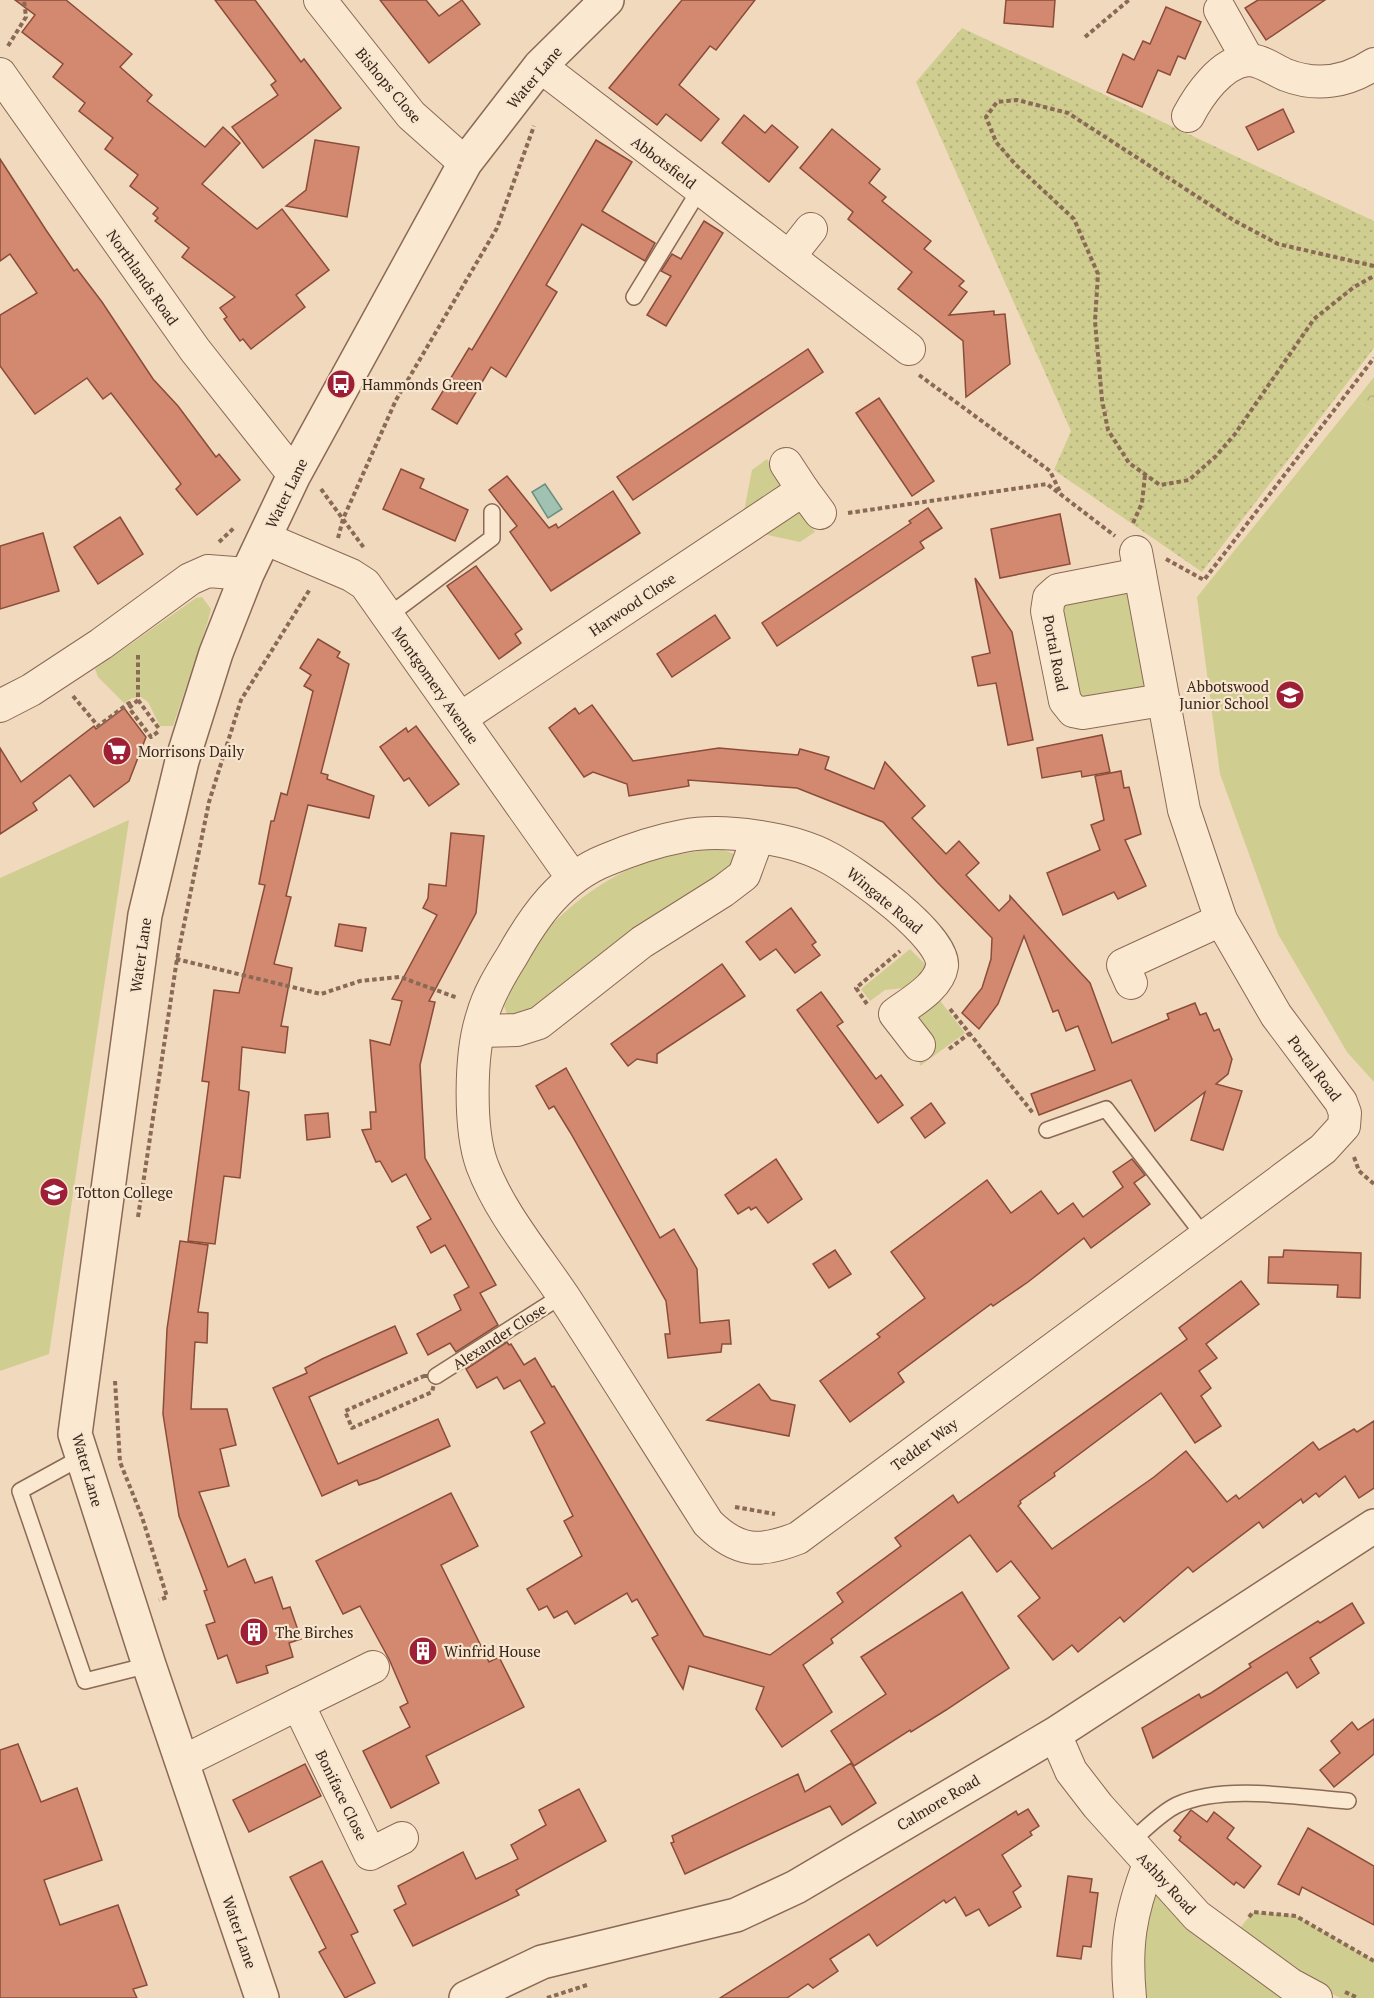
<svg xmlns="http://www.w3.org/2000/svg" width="1374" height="1998" font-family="'PT Serif',serif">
	<defs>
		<pattern id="forest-crowns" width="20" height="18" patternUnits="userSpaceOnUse" patternTransform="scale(1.5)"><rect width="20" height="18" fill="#d0cd91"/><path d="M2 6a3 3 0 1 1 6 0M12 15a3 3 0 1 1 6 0" fill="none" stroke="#b3b07c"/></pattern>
		<pattern id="park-dots" width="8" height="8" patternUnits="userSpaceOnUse" patternTransform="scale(1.5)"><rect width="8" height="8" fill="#d0cd91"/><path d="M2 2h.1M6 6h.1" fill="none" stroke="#b3b07c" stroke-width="1.8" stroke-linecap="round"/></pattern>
	</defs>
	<rect width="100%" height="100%" fill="#f1d9bd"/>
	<!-- grass -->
	<g fill="#d0cd91">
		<polygon points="1355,401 1374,410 1374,1082 1347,1052 1278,934 1220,774 1197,597"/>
		<polygon points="767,459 782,486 744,511 752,470"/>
		<polygon points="801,510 815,532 800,542 759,533"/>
		<polygon points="1130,586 1147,686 1141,693 1077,703 1056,600"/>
		<polygon points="202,597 211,609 208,621 173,726 160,726 148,702 141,697 132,698 124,703 98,677 95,669 196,598"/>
		<polygon points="129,820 49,1354 0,1371 0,878"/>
		<path d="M718,848L734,854L738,867L535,1013L508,1016L504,1006C516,980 529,951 547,930C573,901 613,873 650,861C672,854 696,852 718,848Z"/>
		<polygon points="910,949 925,964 924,974 912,987 885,990 870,1001 861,989"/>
		<polygon points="931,998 941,1002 965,1033 920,1066 915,1024 918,1008"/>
		<path d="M1160,1894L1295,1998H1147C1137,1967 1137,1925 1152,1896Z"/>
		<polygon points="1253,1912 1296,1916 1374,1961 1374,1998 1340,1998 1284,1967 1236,1933"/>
	</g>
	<!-- forest -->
	<polygon fill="url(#forest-crowns)" points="1374,377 1374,410 1355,401"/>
	<!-- park -->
	<polygon fill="url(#park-dots)" points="962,28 1374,221 1374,348 1202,572 1054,470 1071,431 916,82"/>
	<!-- water -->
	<polygon fill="#a1c2b3" stroke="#689080" stroke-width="1.5" points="545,484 562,509 548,518 532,492"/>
	<!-- building -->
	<g fill="#d28970" stroke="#8b4c39" stroke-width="1.5">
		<polygon points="15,0 66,0 132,54 120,67 152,95 147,101 205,147 223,127 240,143 202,184 257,229 282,209 329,270 296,295 305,307 251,349 243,339 240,341 224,319 227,317 220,308 235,297 182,257 189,248 155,221 158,218 153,214 158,208 130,186 138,175 105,149 113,138 79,111 85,103 53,77 63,64 22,32 35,15"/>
		<polygon points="215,0 255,0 301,62 304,59 341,108 263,168 232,127 278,95 271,85 276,81"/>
		<polygon points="380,0 426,0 439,16 462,0 480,24 429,63"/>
		<polygon points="682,0 755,0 716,50 710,46 679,85 719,119 701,141 666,114 657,125 609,88"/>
		<polygon points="1006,0 1055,0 1053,27 1004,23"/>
		<polygon points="1258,0 1325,0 1266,40 1245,8"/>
		<polygon points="1166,7 1201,22 1185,59 1178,56 1170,75 1158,70 1142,107 1107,92 1123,54 1134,60 1143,41 1150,44"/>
		<polygon points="1283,109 1294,132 1258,150 1246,127"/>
		<polygon points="744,115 765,133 772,125 798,147 769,182 722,143"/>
		<polygon points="832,129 880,169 869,183 886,197 882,201 931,241 924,249 964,281 959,286 967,292 949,315 994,311 994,315 1005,314 1010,364 966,397 963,341 898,289 912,272 848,219 853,212 800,168"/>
		<polygon points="315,140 359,147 347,217 286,206 306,190"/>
		<polygon points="596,140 632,162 602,211 655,243 645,261 582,224 546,285 557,292 506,377 491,367 457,424 432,409 469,348 472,350 493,315"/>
		<polygon points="0,159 46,230 74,271 77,269 102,302 153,379 178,406 216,457 219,454 240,480 197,515 176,489 181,484 111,393 103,399 87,378 35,414 0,366 0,315 37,293 10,254 0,261"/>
		<polygon points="704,221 723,233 666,326 647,315 671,276 661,271 672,254 681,259"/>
		<polygon points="808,349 823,372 633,500 617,477"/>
		<polygon points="879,398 934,481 912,496 856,413"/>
		<polygon points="401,469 424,479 420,488 468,510 455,541 383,509"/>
		<polygon points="507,476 549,528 556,524 558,528 613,491 640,533 551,591 510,532 517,526 489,490"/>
		<polygon points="928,508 942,528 920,542 924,548 777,646 762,623 911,523 909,521"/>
		<polygon points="1060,514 1070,564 1000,578 991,529"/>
		<polygon points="120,517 143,554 98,584 74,547"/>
		<polygon points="43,533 59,591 0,609 0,546"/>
		<polygon points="476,566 522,629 515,634 521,643 499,659 447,586"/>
		<polygon points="975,578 1012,632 1033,740 1008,745 996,683 978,686 972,657 990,653"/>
		<polygon points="715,615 730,638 672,677 657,654"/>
		<polygon points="318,639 340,652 337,657 349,664 321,773 328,775 327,779 374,796 369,818 308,805 286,896 291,897 274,964 292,968 281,1026 288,1027 285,1053 242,1047 239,1090 249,1092 240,1178 224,1176 215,1244 188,1241 209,1082 202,1081 214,990 239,993 265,885 259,884 271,821 274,821 281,793 287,795 313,691 304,686 311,675 300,668"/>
		<polygon points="592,705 633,761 719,748 798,755 800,749 829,757 825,769 874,789 885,762 925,806 912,818 946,854 959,841 979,863 966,875 999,911 1010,900 1010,896 1090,983 1112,1043 1169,1019 1167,1014 1195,1003 1200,1015 1206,1013 1214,1031 1219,1029 1232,1059 1228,1074 1216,1084 1242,1091 1223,1150 1191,1140 1205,1092 1155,1131 1131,1080 1039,1115 1031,1094 1095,1070 1078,1026 1066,1031 1058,1010 1053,1012 1024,936 998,1004 979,1029 962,1013 982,988 991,959 992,938 937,882 883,822 797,788 688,780 689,786 629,796 627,784 593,772 584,777 549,728 575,708 579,714"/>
		<polygon points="124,708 146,737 129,781 94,807 70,775 33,803 37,810 0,834 0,748 21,782 94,726 96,729"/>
		<polygon points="416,726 459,784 429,806 409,778 404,781 380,747 406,728 408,732"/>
		<polygon points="1102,735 1110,772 1082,777 1081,771 1042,778 1037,748"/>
		<polygon points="1121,771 1124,788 1129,787 1141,834 1125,840 1146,886 1118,899 1114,892 1063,915 1047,873 1100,850 1091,825 1104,820 1095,776"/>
		<polygon points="451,833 484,836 476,913 429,1001 435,1002 420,1065 425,1158 496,1285 480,1293 498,1325 456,1352 450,1343 428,1355 417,1334 461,1310 454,1295 469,1287 445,1245 431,1253 417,1227 431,1219 419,1198 406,1174 392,1182 380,1161 376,1162 362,1130 371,1129 370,1112 376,1112 370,1040 390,1045 402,1001 392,999 437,915 423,908 428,898 429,884 446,886"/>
		<polygon points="791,908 816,942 812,945 820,955 795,973 776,949 760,960 746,942"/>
		<polygon points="339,924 366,928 362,951 335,946"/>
		<polygon points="722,964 745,996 657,1054 657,1063 637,1059 628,1066 611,1044"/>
		<polygon points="821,992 843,1022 837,1026 857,1053 876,1079 881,1075 903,1105 878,1123 797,1010"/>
		<polygon points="566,1068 660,1238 674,1229 697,1269 700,1323 729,1320 731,1344 722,1344 721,1352 668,1358 665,1334 670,1334 666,1301 570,1132 554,1106 549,1109 536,1086"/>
		<polygon points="931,1103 945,1123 925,1138 911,1118"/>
		<polygon points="328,1113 330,1137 307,1140 305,1115"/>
		<polygon points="776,1159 802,1199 768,1223 756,1207 751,1210 749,1207 738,1214 725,1195"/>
		<polygon points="1132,1159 1145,1175 1134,1183 1150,1204 1091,1248 1084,1238 1028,1282 993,1306 991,1304 898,1373 904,1382 850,1422 820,1381 880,1337 877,1334 925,1298 891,1252 987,1180 1011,1213 1041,1191 1058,1214 1073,1203 1083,1217 1123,1187 1113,1172"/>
		<polygon points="180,1241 208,1245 198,1312 208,1313 207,1343 195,1342 191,1409 227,1409 236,1445 220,1449 229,1486 199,1492 228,1567 245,1559 255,1583 272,1577 283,1609 290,1607 301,1639 289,1643 293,1657 266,1666 268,1673 237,1683 227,1655 218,1659 206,1625 215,1622 204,1591 207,1590 179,1516 163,1414 167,1329"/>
		<polygon points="835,1250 851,1274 829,1288 813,1264"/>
		<polygon points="1284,1250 1361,1253 1360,1298 1337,1297 1338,1285 1268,1283 1269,1257 1283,1257"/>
		<polygon points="1241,1281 1259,1304 1206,1344 1217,1358 1199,1371 1211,1388 1201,1396 1221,1426 1195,1443 1161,1393 1054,1473 1055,1476 1020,1501 1021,1503 1018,1506 1052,1549 1154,1477 1186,1451 1227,1502 1236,1495 1239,1499 1313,1442 1319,1450 1354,1429 1357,1432 1374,1421 1374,1488 1359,1498 1345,1476 1319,1497 1316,1493 1303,1503 1301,1499 1263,1528 1259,1522 1193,1572 1188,1567 1124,1622 1120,1617 1078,1652 1072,1645 1053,1660 1018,1616 1040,1598 1011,1561 997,1572 970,1535 831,1639 833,1643 803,1665 832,1712 782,1747 756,1709 764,1687 689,1666 683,1689 652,1638 658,1635 637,1599 632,1602 627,1593 575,1624 567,1611 554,1618 547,1606 539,1610 527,1589 582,1556 564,1521 573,1516 531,1432 545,1423 520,1380 504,1389 497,1377 477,1388 466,1369 507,1342 509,1345 511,1344 524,1365 535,1358 552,1387 554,1386 704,1636 770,1655 843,1602 837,1593 901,1546 895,1538 953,1495 958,1503 1187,1339 1179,1328"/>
		<polygon points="395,1326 407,1353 309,1397 338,1464 438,1419 450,1446 377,1479 359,1485 357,1480 322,1496 273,1388 307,1373 305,1368 322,1359"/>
		<polygon points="759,1384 771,1400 795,1405 789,1436 707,1420"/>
		<polygon points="451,1493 478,1546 441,1565 489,1662 499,1657 524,1707 426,1756 439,1783 391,1808 363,1751 410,1727 400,1707 408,1703 389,1659 360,1606 343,1614 316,1561"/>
		<polygon points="962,1592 1009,1668 946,1710 911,1732 910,1730 854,1766 831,1731 886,1694 861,1657"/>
		<polygon points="1352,1603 1364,1623 1310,1658 1319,1673 1297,1688 1287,1672 1153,1758 1142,1728 1199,1694 1201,1698 1211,1693 1251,1667 1249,1664 1318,1621 1320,1623"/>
		<polygon points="1374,1719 1374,1754 1334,1787 1320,1770 1340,1753 1331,1741 1352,1722 1358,1730"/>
		<polygon points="18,1744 41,1802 77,1788 102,1860 44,1880 60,1925 118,1905 147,1985 133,1989 137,1998 0,1998 0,1750"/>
		<polygon points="851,1763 876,1803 842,1825 830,1806 685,1874 671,1843 674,1842 672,1836 798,1774 805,1792"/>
		<polygon points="305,1764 321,1796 249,1832 233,1800"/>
		<polygon points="579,1789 606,1841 516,1890 519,1895 413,1946 394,1910 406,1904 398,1886 463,1852 476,1879 518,1859 511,1845 546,1825 539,1810"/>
		<polygon points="1028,1809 1039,1826 1030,1832 1032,1835 1002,1855 1021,1886 1013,1892 1021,1907 989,1926 979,1909 966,1916 955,1897 946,1903 944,1900 877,1946 869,1934 830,1959 838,1971 813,1988 808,1984 787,1998 720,1998 1016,1811 1018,1815"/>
		<polygon points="1191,1810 1207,1822 1214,1812 1234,1828 1227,1838 1261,1866 1244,1888 1236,1882 1234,1885 1179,1840 1181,1837 1174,1831"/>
		<polygon points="1308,1828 1374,1866 1374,1925 1302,1887 1299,1895 1278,1884"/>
		<polygon points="322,1861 358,1932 351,1935 375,1983 345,1998 319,1952 326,1948 290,1877"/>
		<polygon points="1068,1876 1092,1879 1090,1892 1098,1893 1091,1947 1083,1946 1081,1959 1057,1956"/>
	</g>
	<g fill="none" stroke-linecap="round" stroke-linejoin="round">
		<!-- service casing -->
		<g stroke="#8a6955" stroke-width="18">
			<g id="service">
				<polyline points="634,297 700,189"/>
				<polyline points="388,616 492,538 492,512"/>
				<polyline points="1047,1130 1106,1109 1205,1237"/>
				<polyline points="436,1376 563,1295"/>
				<polyline points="82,1457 20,1491 85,1681 149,1665"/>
				<path d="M1130,1842C1144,1831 1160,1813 1177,1805C1224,1784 1297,1797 1348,1801"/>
			</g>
		</g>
		<!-- minor casing -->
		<g stroke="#8a6955" stroke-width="34">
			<g id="minor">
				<polyline points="320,0 411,115 465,163"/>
				<polyline points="1220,10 1248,60"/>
				<polyline points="540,66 909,349"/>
				<polyline points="0,74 195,350 294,475"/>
				<path d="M1188,116C1199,95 1221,63 1247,60C1260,59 1274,70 1286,75C1317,87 1347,82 1374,64"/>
				<polyline points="789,257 811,229"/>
				<polyline points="803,490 820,513"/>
				<polyline points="264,538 351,575 365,584 572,877"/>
				<polyline points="1140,574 1058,590 1049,598 1047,611 1065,701 1073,711 1083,713 1162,700"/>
				<polyline points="0,706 31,690 101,644 190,579 208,571 247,574"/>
				<polyline points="461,718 803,490 786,464"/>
				<polyline points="1131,983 1123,965 1221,920"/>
				<polyline points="479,1031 517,1030 539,1023 642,942 723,891 744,875 758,837"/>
				<path d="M919,1045L895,1014C911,1002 939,987 942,966C946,937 854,871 829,858C793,838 723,828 683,836C656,841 630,850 606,860C561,878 535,915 512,956C500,975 488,995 482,1017C470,1054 469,1129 482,1165C500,1213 536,1255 564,1297C613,1372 660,1448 708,1523C738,1553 760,1553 798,1538L1323,1149L1344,1126L1345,1113L1341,1102L1276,1015L1221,920L1184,810L1136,552"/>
				<polyline points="298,1704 373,1667"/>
				<polyline points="1055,1734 1071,1771 1098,1806 1197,1916 1290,1984 1316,1998"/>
				<polyline points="182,1762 298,1704 370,1854 402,1838"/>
				<path d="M1130,1998C1125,1945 1130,1914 1149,1864"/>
			</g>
		</g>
		<!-- tertiary casing -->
		<g stroke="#8a6955" stroke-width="36">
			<g id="tertiary">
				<polyline points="262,1998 149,1665 75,1434 145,915 182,761 216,653 247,574 294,475 465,163 540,66 607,0"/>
				<polyline points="466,1998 542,1962 736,1915 796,1887 1055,1734 1374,1526"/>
			</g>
		</g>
		<!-- path -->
		<g stroke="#8a6955" stroke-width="4" stroke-dasharray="4.5 3" stroke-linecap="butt">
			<polyline points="1085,37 1129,0"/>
			<polyline points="8,46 26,17 24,0"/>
			<polyline points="1374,266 1278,244 1235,221 1068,113 1017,100 997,102 986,117 996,142 1016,165 1074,219 1098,274 1095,321 1102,400 1108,430 1129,463 1160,485 1189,480 1216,456 1235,434 1314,319 1354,287 1374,276"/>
			<polyline points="919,375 1050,471 1061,494"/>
			<polyline points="321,489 364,548"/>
			<polyline points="848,513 1047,484 1115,536"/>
			<polyline points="1133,523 1142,503 1145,475"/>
			<polyline points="338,538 343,519 396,400 497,228 534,126"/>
			<polyline points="219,542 235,527"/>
			<polyline points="1166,559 1204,580 1374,358"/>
			<polyline points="138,655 138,700 160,730"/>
			<polyline points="73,696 98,726 129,703 130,707"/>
			<polyline points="138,700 129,708 151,737 159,731"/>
			<polyline points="176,959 321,994 360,981 400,977 458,998"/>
			<polyline points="867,1004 856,988 900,951"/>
			<polyline points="950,1009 1033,1113"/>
			<polyline points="949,1049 970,1033"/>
			<polyline points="1354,1157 1359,1171 1374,1184"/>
			<polyline points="138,1217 177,959 209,802 241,700 310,589"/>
			<polygon points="424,1376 436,1376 432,1392 352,1428 345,1411"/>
			<polyline points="115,1381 120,1462 142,1517 167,1597 159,1600"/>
			<polyline points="735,1507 775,1514"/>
			<polyline points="1249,1917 1253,1912 1296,1916 1374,1961"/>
			<polyline points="1345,1992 1358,1998"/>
			<polyline points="547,1998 587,1985"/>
		</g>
		<!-- service -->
		<use href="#service" stroke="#fbe8d1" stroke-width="15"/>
		<!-- minor -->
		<use href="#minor" stroke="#fbe8d1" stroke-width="32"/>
		<!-- tertiary -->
		<use href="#tertiary" stroke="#fbe8d1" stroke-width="33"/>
	</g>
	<!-- icons -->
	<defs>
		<g id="bus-disc" transform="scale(1.5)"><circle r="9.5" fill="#9e2036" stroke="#f8e5cd"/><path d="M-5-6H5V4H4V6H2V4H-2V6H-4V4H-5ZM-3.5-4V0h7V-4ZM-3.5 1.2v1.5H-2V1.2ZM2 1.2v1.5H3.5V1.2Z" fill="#fff"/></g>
		<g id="school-disc" transform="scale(1.5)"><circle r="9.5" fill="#9e2036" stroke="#f8e5cd"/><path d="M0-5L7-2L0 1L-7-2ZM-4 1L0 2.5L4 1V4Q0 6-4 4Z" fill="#fff"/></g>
		<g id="supermarket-disc" transform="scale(1.5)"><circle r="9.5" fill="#9e2036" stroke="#f8e5cd"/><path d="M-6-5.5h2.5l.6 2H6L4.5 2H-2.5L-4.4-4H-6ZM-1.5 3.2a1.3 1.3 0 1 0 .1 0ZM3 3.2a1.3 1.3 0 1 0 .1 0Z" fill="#fff"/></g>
		<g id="university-disc" transform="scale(1.5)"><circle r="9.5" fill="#9e2036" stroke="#f8e5cd"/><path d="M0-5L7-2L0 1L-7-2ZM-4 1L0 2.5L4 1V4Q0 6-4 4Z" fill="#fff"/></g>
		<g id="building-disc" transform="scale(1.5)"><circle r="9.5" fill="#9e2036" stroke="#f8e5cd"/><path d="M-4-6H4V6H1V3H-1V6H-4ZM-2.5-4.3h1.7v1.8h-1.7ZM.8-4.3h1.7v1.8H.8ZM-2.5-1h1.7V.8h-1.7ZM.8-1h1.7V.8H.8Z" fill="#fff"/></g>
	</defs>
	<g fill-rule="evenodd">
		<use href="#bus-disc" x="341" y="384"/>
		<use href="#school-disc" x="1290" y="695"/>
		<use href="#supermarket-disc" x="117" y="751"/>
		<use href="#university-disc" x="54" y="1192"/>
		<use href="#building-disc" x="254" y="1632"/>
		<use href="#building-disc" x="423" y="1651"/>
	</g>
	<g text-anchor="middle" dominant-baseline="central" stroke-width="4.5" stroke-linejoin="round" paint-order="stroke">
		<!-- street labels -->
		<g font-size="15" fill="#38241b" stroke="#f8e5cd">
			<text transform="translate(534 77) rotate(-50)">Water Lane</text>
			<text transform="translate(389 85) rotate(50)">Bishops Close</text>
			<text transform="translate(664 162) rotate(37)">Abbotsfield</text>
			<text transform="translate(143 277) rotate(55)">Northlands Road</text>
			<text transform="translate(286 493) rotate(-64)">Water Lane</text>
			<text transform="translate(632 604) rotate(-34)">Harwood Close</text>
			<text transform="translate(1056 653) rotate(79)">Portal Road</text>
			<text transform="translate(436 685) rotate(55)">Montgomery Avenue</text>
			<text transform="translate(885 900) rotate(40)">Wingate Road</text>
			<text transform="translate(140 955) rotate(-82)">Water Lane</text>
			<text transform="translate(1315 1068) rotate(53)">Portal Road</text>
			<text transform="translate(499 1336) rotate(-33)">Alexander Close</text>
			<text transform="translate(924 1444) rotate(-36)">Tedder Way</text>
			<text transform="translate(88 1470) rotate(74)">Water Lane</text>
			<text transform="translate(342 1795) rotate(64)">Boniface Close</text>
			<text transform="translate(938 1802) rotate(-31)">Calmore Road</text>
			<text transform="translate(1167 1883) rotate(47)">Ashby Road</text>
			<text transform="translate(240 1932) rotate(71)">Water Lane</text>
		</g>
		<!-- poi labels -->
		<g font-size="15" fill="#38241b" stroke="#f8e5cd" text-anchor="start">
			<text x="362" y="384">Hammonds Green</text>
			<text x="1269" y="686" text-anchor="end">Abbotswood<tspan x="1269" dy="17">Junior School</tspan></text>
			<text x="138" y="751">Morrisons Daily</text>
			<text x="75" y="1192">Totton College</text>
			<text x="275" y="1632">The Birches</text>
			<text x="444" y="1651">Winfrid House</text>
		</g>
	</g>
</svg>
